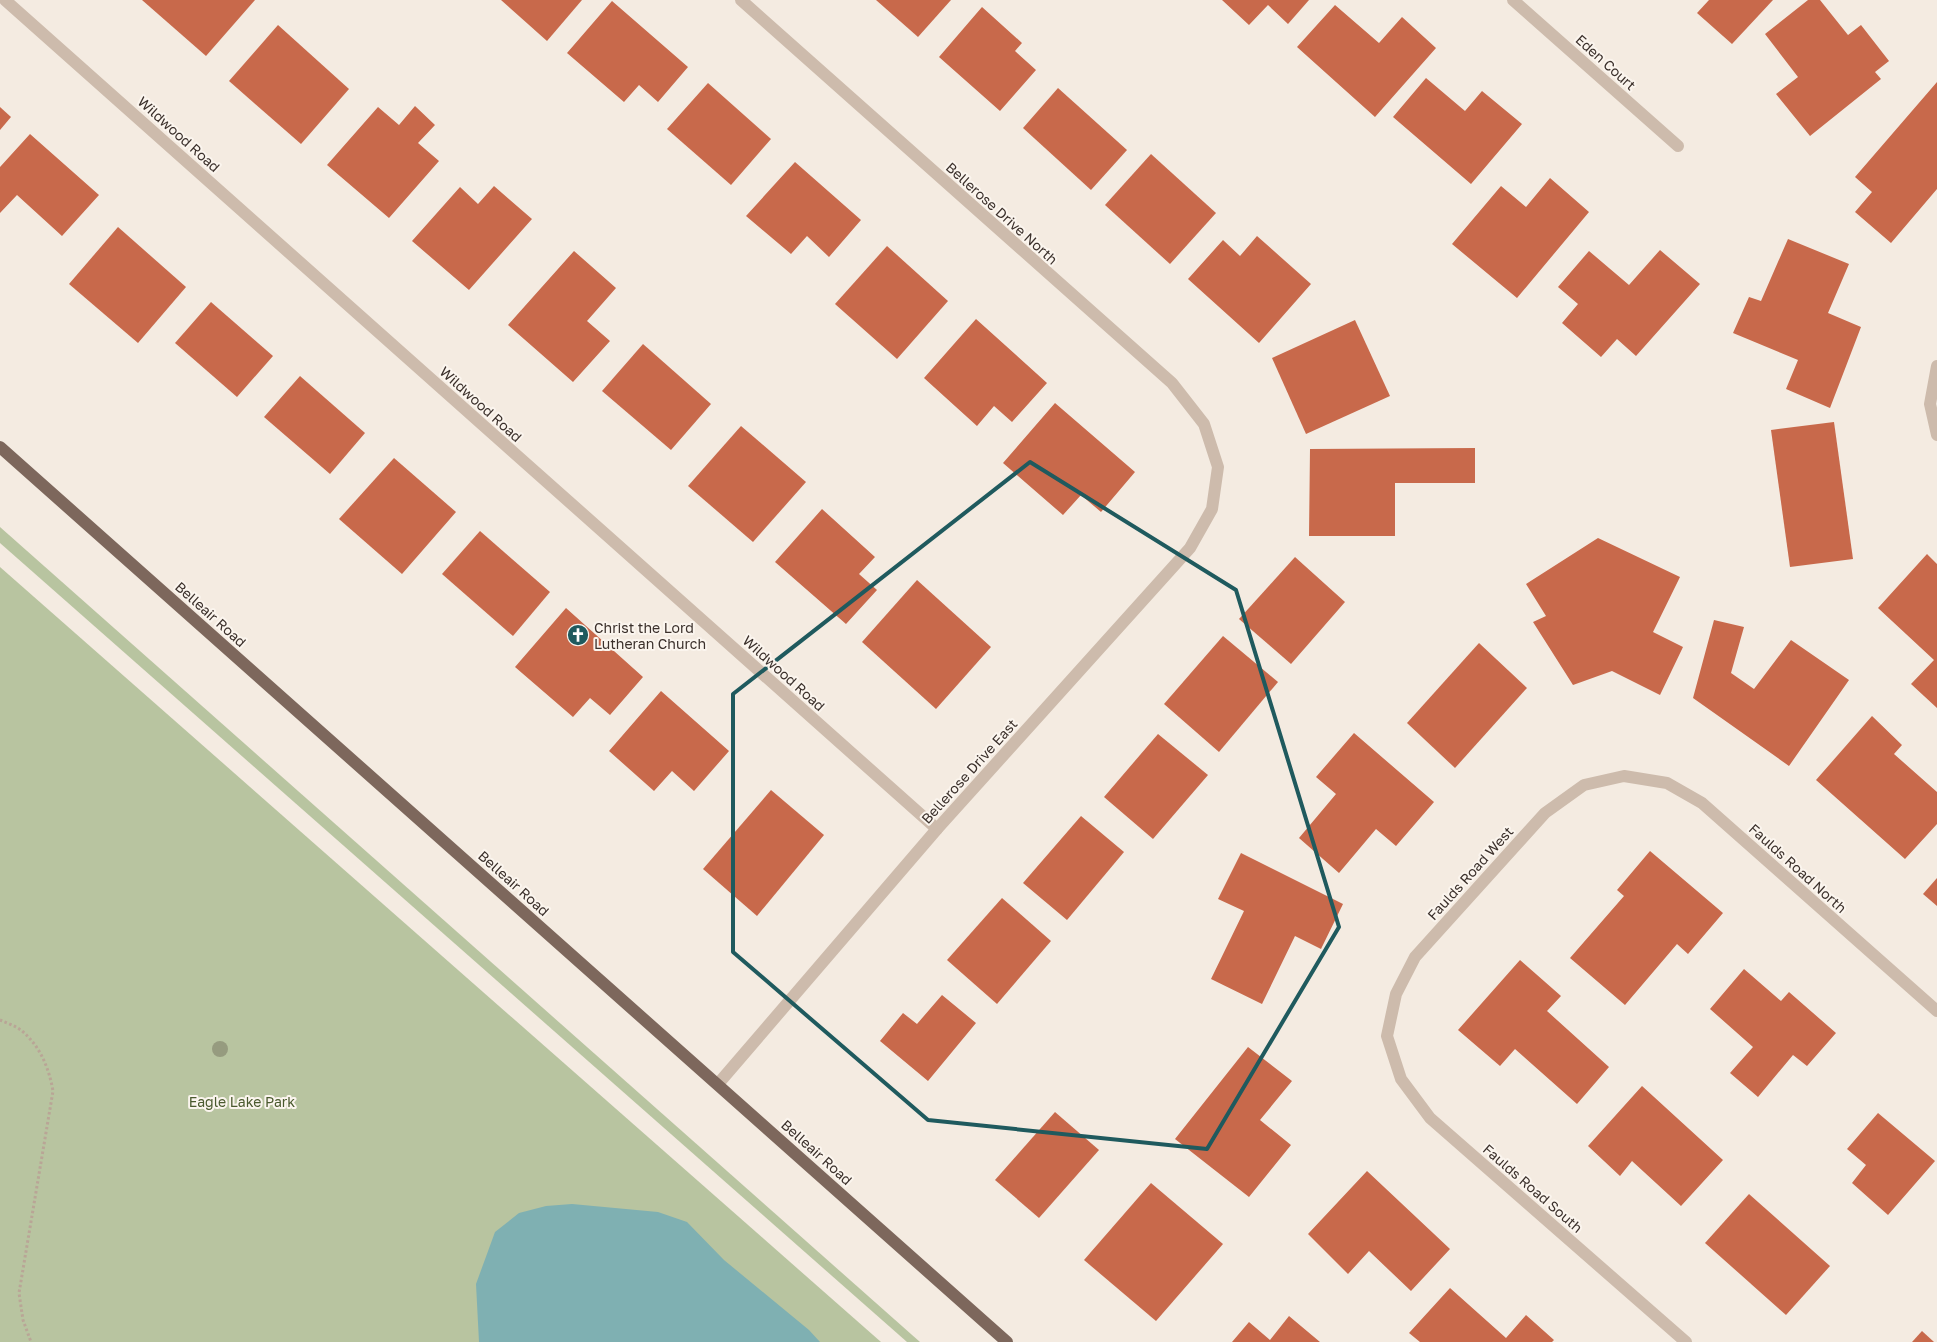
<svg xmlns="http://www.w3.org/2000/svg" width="1937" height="1342" font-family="'Golos Text',sans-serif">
	<rect width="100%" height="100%" fill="#f4ebe1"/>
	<!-- green -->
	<g fill="#b8c4a0">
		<polygon points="0,527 920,1342 907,1342 0,543"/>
		<polygon points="0,567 881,1342 0,1342"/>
	</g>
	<!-- water -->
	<polygon fill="#7fb0b2" points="572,1204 658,1212 687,1222 724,1260 809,1330 820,1342 479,1342 476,1284 495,1232 519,1213 546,1206"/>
	<!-- building -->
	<g fill="#c8694b">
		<polygon points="142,0 255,0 206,56"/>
		<polygon points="501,0 582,0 547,41"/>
		<polygon points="876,0 951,0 918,37"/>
		<polygon points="1222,0 1309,0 1288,24 1268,5 1249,25"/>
		<polygon points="1709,0 1773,0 1732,44 1697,13"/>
		<polygon points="1808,0 1820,0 1848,35 1861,25 1889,61 1875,72 1881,79 1810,136 1776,94 1798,77 1765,34"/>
		<polygon points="612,1 688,67 658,102 639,85 624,102 567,53"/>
		<polygon points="1335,5 1379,43 1402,17 1436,48 1375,117 1297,47"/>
		<polygon points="982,7 1022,43 1015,51 1036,70 1000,111 939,57"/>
		<polygon points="278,25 349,89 301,144 229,81"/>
		<polygon points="1426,78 1465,111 1482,91 1522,124 1471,184 1393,117"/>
		<polygon points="1937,82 1937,189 1891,243 1855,212 1872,192 1855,177"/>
		<polygon points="708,83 771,139 731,185 667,129"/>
		<polygon points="1058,88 1127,150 1091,190 1023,128"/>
		<polygon points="415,106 435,125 418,143 439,161 389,218 327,165 378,107 399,125"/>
		<polygon points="0,107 11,117 0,130"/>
		<polygon points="30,134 99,195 62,236 17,195 0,213 0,167"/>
		<polygon points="1151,154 1216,213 1170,264 1105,205"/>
		<polygon points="795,162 861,220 829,257 807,236 791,254 746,216"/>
		<polygon points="1550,178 1589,212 1517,298 1452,244 1501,186 1526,207"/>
		<polygon points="494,186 532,219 469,290 412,241 460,187 478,204"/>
		<polygon points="118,227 186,287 138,343 69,284"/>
		<polygon points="1257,236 1311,284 1259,343 1188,279 1223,240 1240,256"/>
		<polygon points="1788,239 1849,264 1828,313 1861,327 1830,408 1786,389 1798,360 1733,333 1749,297 1761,301"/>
		<polygon points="887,246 948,301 897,359 835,304"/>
		<polygon points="1660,250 1700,284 1636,356 1617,339 1601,357 1562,323 1578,304 1558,287 1589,251 1629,285"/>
		<polygon points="574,251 616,288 587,321 610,341 573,382 508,325"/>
		<polygon points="211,302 273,356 237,397 175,343"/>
		<polygon points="976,319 1047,383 1012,422 994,406 977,426 924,378"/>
		<polygon points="1355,320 1390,396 1306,434 1272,358"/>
		<polygon points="643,344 711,404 671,450 602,391"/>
		<polygon points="300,376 365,433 330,474 264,417"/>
		<polygon points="1055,403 1135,472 1101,512 1081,495 1063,515 1003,463"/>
		<polygon points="1834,422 1853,559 1790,567 1771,430"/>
		<polygon points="741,426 806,482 753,542 688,486"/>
		<polygon points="1475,448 1475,483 1395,483 1395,536 1309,536 1310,449"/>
		<polygon points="394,458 456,512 402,574 339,519"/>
		<polygon points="822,509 875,557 859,574 877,590 846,624 775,562"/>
		<polygon points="480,531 550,592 513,636 442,574"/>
		<polygon points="1598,538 1680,577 1653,632 1683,647 1660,695 1612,671 1573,685 1533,622 1546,616 1526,584"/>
		<polygon points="1927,554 1937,564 1937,708 1911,684 1934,660 1878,608"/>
		<polygon points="1295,557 1345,602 1291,664 1239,619"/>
		<polygon points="917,580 991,647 936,709 862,642"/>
		<polygon points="566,608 643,677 610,715 590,698 573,717 515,667"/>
		<polygon points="1714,620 1744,627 1731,673 1754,689 1791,640 1849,680 1789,766 1693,698"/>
		<polygon points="1223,636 1278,682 1219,752 1164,704"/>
		<polygon points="1479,643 1527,688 1455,768 1407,723"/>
		<polygon points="661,691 729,751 694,791 672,771 654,791 609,751"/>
		<polygon points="1872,716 1902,745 1894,754 1937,792 1937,824 1905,859 1816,780"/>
		<polygon points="1354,733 1434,802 1396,846 1376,829 1339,873 1299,838 1336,794 1316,777"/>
		<polygon points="1158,734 1208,775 1153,839 1104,797"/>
		<polygon points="771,790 824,835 757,916 703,869"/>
		<polygon points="1081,816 1124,852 1067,920 1023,883"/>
		<polygon points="1650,851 1723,913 1688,954 1677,944 1625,1005 1570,958 1624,896 1617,890"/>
		<polygon points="1241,853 1343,904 1321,949 1295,936 1262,1004 1211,979 1244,911 1218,899"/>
		<polygon points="1937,878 1937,906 1923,894"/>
		<polygon points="1002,898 1051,941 997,1004 947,960"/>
		<polygon points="1520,960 1561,996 1547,1011 1609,1067 1577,1104 1515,1049 1500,1066 1458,1030"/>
		<polygon points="1744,969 1781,1001 1789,992 1836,1033 1807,1066 1793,1055 1758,1097 1730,1073 1753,1047 1710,1009"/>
		<polygon points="942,995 976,1023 928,1081 880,1041 903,1013 917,1024"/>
		<polygon points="1248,1047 1292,1081 1260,1120 1291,1145 1249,1197 1175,1139"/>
		<polygon points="1642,1086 1723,1160 1681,1206 1632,1161 1620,1176 1588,1146"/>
		<polygon points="1055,1112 1099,1150 1039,1218 995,1180"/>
		<polygon points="1878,1113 1935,1161 1888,1215 1852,1183 1866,1165 1847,1149"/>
		<polygon points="1367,1171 1450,1249 1411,1291 1369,1251 1348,1274 1308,1234"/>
		<polygon points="1151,1183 1223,1244 1156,1321 1084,1260"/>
		<polygon points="1749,1194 1830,1266 1786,1315 1705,1243"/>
		<polygon points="1450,1288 1506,1338 1526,1315 1554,1340 1552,1342 1420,1342 1409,1333"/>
		<polygon points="1289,1316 1320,1342 1232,1342 1249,1322 1270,1340"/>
		<polygon points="1922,1331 1934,1342 1912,1342"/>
	</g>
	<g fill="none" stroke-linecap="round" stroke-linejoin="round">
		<!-- path -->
		<path stroke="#b9a596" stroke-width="3" stroke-dasharray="2.5 2.5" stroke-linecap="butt" d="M0,1020C7,1023 16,1026 22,1031C40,1046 49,1068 53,1091L19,1293L23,1320L31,1342"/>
		<!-- minor -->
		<g stroke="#cdbbac" stroke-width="12">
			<polyline points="5,0 937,829"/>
			<polyline points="1513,0 1678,146"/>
			<polyline points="1937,366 1930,404 1937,435"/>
			<polyline points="718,1084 937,829 1190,548 1212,509 1218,467 1204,424 1172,383 741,0"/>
			<polyline points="1686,1342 1430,1118 1401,1079 1387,1036 1396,994 1415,957 1545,813 1584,785 1624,776 1667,783 1702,803 1937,1011"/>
		</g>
		<!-- major -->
		<polyline stroke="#7d675c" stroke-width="12" points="0,447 1007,1342"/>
	</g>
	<!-- trees -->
	<circle fill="#969b7f" cx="220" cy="1049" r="8"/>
	<!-- marked area -->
	<path fill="none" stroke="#1f5a5e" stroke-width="4" stroke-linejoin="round" d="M1030,462L1236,590L1339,927L1207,1149L928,1120L733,952V694Z"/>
	<!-- icons -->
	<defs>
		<g id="church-disc" transform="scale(1.125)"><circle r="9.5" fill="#1f5a5e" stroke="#fbf5ee"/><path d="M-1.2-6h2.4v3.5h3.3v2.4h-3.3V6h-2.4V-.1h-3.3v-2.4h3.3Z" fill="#fff"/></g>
	</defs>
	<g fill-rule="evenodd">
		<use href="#church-disc" x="578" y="635"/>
	</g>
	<g text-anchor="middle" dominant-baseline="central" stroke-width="4" stroke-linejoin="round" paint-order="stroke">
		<!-- street labels -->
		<g font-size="14" fill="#3b302b" stroke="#fbf5ee">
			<text transform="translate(1606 62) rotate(42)">Eden Court</text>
			<text transform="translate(179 134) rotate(42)">Wildwood Road</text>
			<text transform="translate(1002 213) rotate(42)">Bellerose Drive North</text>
			<text transform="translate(481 404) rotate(42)">Wildwood Road</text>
			<text transform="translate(211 614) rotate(42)">Belleair Road</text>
			<text transform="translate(784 673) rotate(42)">Wildwood Road</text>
			<text transform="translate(969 771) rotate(-48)">Bellerose Drive East</text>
			<text transform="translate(1798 868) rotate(42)">Faulds Road North</text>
			<text transform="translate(1470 873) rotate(-48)">Faulds Road West</text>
			<text transform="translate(514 883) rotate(42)">Belleair Road</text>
			<text transform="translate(817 1152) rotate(42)">Belleair Road</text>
			<text transform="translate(1533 1188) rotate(41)">Faulds Road South</text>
		</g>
		<!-- poi labels -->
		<g font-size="14" fill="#3b302b" stroke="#fbf5ee" text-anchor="start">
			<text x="594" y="627">Christ the Lord<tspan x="594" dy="16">Lutheran Church</tspan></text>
		</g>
		<!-- park labels -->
		<g font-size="14" fill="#4a5a2e" stroke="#fbf5ee">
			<text x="242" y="1101">Eagle Lake Park</text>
		</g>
	</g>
</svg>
